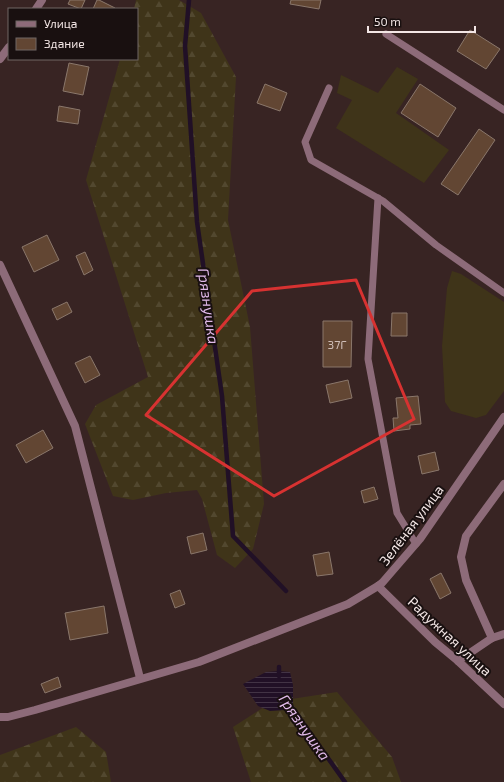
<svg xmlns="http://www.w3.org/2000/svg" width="504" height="782" font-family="'Exo 2',sans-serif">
	<defs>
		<pattern id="forest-firs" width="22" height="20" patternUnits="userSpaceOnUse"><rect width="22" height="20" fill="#3f3419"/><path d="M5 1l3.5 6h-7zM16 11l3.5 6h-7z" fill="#52482f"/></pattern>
		<pattern id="water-rules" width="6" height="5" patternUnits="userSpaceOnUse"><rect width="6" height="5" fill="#211026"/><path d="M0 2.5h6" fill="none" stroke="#423345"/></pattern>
	</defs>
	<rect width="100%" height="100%" fill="#382423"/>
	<!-- forest -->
	<g fill="url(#forest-firs)">
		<polygon points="136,0 179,0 201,13 236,77 228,220 250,327 264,504 253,549 235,568 217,555 202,499 197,490 166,493 133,500 113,496 85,424 96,405 148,377 86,180 120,59 137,59 137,9 134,9"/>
		<polygon points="337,692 392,757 401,782 251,782 233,727 272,702"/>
		<polygon points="76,727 106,752 111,782 0,782 0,755"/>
	</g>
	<!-- pitch -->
	<g fill="#3f3419">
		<polygon points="397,67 418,79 396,113 449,150 424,183 336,128 352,100 337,93 341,75 378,93"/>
		<polygon points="452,271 461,274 504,302 504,391 486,415 476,418 451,411 445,402 442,346 447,288"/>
	</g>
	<!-- water -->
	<polygon fill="url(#water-rules)" points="279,671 290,672 293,685 293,703 285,710 270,711 258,706 243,684 266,672"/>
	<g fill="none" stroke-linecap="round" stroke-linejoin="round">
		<!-- stream -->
		<g stroke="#211026" stroke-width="4.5">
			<polyline points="189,0 185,46 197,222 222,396 233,536 286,591"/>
			<polyline points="279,676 279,667"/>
			<polyline points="288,702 345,782"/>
		</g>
	</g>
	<!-- building -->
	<g fill="#624633" stroke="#8a776b">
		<polygon points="70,0 85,0 81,9 68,4"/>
		<polygon points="97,0 99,0 115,8 114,9 93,9"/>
		<polygon points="291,0 321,0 319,9 290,4"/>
		<polygon points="470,30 500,49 486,69 457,51"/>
		<polygon points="69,63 89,67 83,95 63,91"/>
		<polygon points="265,84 287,93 280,111 257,103"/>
		<polygon points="420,84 456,108 438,137 401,113"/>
		<polygon points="59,106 80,110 78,124 57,121"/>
		<polygon points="479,129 495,140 458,195 441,184"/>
		<polygon points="47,235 59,260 34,272 22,247"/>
		<polygon points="85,252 93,270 84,275 76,256"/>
		<polygon points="67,302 72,312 57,320 52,309"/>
		<polygon points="392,313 407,313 407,336 391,336"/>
		<polygon points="323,321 352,321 351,367 323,367"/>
		<polygon points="90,356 100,375 85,383 75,363"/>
		<polygon points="348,380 352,398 330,403 326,385"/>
		<polygon points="418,396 421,424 410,425 410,429 394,431 393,418 398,418 396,398"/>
		<polygon points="43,430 53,448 26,463 16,445"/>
		<polygon points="435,452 439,470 422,474 418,456"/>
		<polygon points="374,487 378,499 364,503 361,491"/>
		<polygon points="203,533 207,550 191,554 187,537"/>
		<polygon points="329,552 333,574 317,576 313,555"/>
		<polygon points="441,573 451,593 440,599 430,579"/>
		<polygon points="180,590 185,604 175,608 170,594"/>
		<polygon points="104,606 108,633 70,640 65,613"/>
		<polygon points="58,677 61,687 45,693 41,684"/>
	</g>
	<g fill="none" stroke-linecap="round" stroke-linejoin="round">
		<!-- lane -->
		<g stroke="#8d6b79" stroke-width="7">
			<polyline points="386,34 504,110"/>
			<polyline points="329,88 305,142 311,160 383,201 436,245 504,293"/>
			<polyline points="378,198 368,359 397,513 416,544"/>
		</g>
		<!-- street -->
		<g stroke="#8d6b79" stroke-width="8">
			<polyline points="36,9 42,0"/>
			<polyline points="0,59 9,47"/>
			<polyline points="0,265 75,426 140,678"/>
			<polyline points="378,586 435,642 458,661 504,704"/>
			<polyline points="492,638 466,580 461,557 466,536 504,484"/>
			<polyline points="458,661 492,638 504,634"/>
			<polyline points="0,717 8,717 35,710 199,662 348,604 378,586 382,583 420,539 504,417"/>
		</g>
	</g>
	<!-- marked area -->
	<path fill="none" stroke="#d73231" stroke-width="3" stroke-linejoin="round" d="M356,280L414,419L274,496L146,415L252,291Z"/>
	<g text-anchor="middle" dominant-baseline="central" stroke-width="4" stroke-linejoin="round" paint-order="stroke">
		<!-- number labels -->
		<g font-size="12" fill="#cfbeb8">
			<text x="337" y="344">37Г</text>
		</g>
		<!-- street labels -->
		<g font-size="14" fill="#f3e6e5" stroke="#191010">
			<text transform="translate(411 525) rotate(-53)">Зелёная улица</text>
			<text transform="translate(450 636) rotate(43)">Радужная улица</text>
		</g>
		<!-- water labels -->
		<g font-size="15" font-style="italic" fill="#e0b9e9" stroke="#191010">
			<text transform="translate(209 306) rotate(82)">Грязнушка</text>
			<text transform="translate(305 727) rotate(55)">Грязнушка</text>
		</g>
	</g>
	<!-- legend -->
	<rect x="8" y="8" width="130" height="52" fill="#191010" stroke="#706665"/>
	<rect x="16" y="21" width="20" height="6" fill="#8d6b79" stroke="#706665"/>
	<text x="44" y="28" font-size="12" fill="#f3e6e5">Улица</text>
	<rect x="16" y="38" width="20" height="12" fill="#624633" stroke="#706665"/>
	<text x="44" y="48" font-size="12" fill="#f3e6e5">Здание</text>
	<!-- scale -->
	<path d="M368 26v6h107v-6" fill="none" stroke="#f3e6e5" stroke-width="2"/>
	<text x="374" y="26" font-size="12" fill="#f3e6e5" stroke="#191010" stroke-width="3" paint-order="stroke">50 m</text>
</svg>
